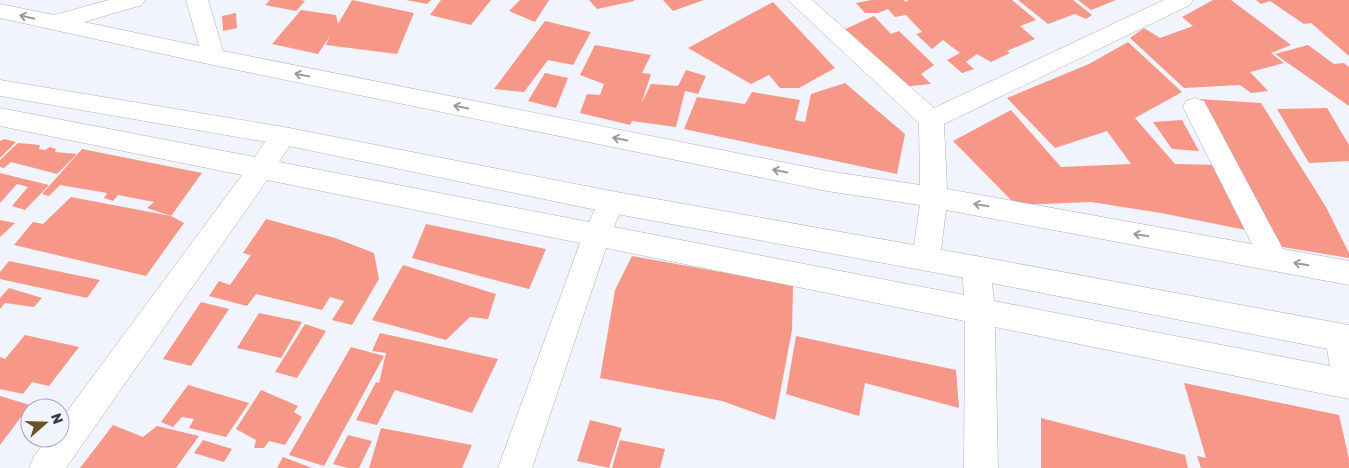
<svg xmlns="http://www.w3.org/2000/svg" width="1349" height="468" font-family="Rubik,sans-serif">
	<rect width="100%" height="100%" fill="#f1f3fd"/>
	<!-- building -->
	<g fill="#f79788">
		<polygon points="270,0 300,0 305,1 296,11 265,5"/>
		<polygon points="352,0 414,13 397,54 326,45 330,36 318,54 272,44 301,10 336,15 338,24"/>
		<polygon points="406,0 431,0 427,4"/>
		<polygon points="441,0 491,0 471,25 430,15"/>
		<polygon points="520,0 549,0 535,22 509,11"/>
		<polygon points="589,0 634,0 634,1 597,9"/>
		<polygon points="663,0 704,0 673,11"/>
		<polygon points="871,0 904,0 905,2 909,0 1012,0 1036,20 1020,26 1035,39 1007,51 1010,53 991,62 977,54 966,62 974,69 962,73 947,60 960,53 943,40 932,49 916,34 922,32 906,15 895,17 888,9 878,13 865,13 856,3"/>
		<polygon points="1018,0 1073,0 1092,15 1086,19 1075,14 1048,24"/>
		<polygon points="1078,0 1116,0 1091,10"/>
		<polygon points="1213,0 1231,0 1291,45 1271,53 1284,63 1250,72 1268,91 1251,93 1240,85 1184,88 1130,38 1144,28 1160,38 1193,26 1182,17"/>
		<polygon points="1256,0 1349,0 1349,56 1311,23 1304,24 1270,1 1261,4"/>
		<polygon points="773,2 835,68 799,88 780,88 769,75 751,84 688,48"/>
		<polygon points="236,13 237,28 223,31 222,16"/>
		<polygon points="874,16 891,34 899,31 934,65 921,74 931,84 901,87 843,30"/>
		<polygon points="545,21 591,32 573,65 548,60 524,92 494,89"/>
		<polygon points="1128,42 1182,92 1135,118 1175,164 1219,165 1256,232 1161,213 1091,202 1016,205 953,141 1011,110 1061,167 1131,164 1107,131 1055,148 1007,98 1089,64"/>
		<polygon points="595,45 651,55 642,73 651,74 641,104 651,84 678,86 686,70 706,76 698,94 685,91 676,127 632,121 630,125 580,113 587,94 600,95 604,84 580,75"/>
		<polygon points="1308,45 1334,64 1344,63 1349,67 1349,106 1275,54"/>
		<polygon points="545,73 568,78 556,108 528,101"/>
		<polygon points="845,83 905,134 897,174 684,129 697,97 745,104 752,92 800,100 795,120 805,122 811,94"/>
		<polygon points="1198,99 1261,103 1326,207 1349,253 1349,258 1271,245 1257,201"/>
		<polygon points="1327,108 1349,145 1349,161 1309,163 1277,109"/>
		<polygon points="1182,120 1199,151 1172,149 1153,122"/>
		<polygon points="4,139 16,142 0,158 0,141"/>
		<polygon points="18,143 40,145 39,149 45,150 50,147 56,149 55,152 77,154 57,174 11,162 4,168 0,167 0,160"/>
		<polygon points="82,149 202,173 171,216 147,208 154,202 118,195 113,201 104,198 107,193 60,185 49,196 42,194"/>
		<polygon points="0,173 12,176 49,185 25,210 12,206 28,187 17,184 0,203"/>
		<polygon points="71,197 171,216 184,223 146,276 14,245 33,222 43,224"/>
		<polygon points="266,219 335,238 374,253 379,279 352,325 332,320 344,301 330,297 322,310 256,294 247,306 209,296 219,281 230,285 251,255 243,253"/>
		<polygon points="0,220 15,223 0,237"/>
		<polygon points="426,224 546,249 529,289 412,258"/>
		<polygon points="632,256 793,285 792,330 775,420 722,401 600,378 615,290"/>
		<polygon points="9,261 100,280 87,298 0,279 0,272"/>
		<polygon points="403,265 496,294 488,319 470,317 446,340 372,320"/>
		<polygon points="9,288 42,298 34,307 5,303 0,309 0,298"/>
		<polygon points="201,302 229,309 191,366 163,359"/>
		<polygon points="259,313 302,322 281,358 237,348"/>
		<polygon points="305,324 326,331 297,378 275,372"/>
		<polygon points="380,333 498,359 472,413 395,390 377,425 356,420 376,382 379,383 386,353 372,351"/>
		<polygon points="25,335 79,347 49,386 32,382 23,394 0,389 0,357 5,359"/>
		<polygon points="796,336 956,370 959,408 865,383 859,416 786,394"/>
		<polygon points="351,347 384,356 324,466 289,455"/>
		<polygon points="1184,383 1339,415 1349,459 1349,468 1201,468 1197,456 1206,458"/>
		<polygon points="188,385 249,403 226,437 189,428 194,419 182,417 173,427 161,422"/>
		<polygon points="261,390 298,406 294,412 302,417 285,445 269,441 264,448 254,448 256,440 236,429"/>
		<polygon points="0,396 30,405 0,445"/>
		<polygon points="1041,418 1185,455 1188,468 1041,468"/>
		<polygon points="590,420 622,428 609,468 577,461"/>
		<polygon points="113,425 143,437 157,426 199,436 176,468 80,468"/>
		<polygon points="381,428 472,445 462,468 369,468"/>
		<polygon points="348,435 372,441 359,468 348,468 333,464"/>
		<polygon points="203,440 232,449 224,462 194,453"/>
		<polygon points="620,440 665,449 660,468 612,468"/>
		<polygon points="283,457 312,468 277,468"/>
	</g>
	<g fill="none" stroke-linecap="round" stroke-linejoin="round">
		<!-- minor casing -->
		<g stroke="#aeb0b9" stroke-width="1">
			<g id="minor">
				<polygon points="109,0 145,0 142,5 84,22 199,46 186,0 208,0 223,51 827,171 920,185 919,123 788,0 812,0 934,108 1164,0 1193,0 1190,5 944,124 947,189 1252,244 1183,107 1186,101 1195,98 1204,101 1283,249 1349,261 1349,285 946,210 940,259 936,267 926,271 916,267 912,259 920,205 827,191 213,65 0,18 0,4 54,15"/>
				<path d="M0,108L255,157C265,143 273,123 293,129L296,136L279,162L589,222L602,195L611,191L620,195L624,202L614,227L964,295L962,268L966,260L976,256L986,260L990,268L994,301L1330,366L1325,337L1329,327L1340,323L1349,327V399L995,327L998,468H964L965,321L606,248L532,468H498L580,243L267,180L66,468H29L34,456L48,438H60V421L242,175L0,126Z"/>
			</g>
		</g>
		<!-- tertiary casing -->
		<g stroke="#aeb0b9" stroke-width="1">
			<polygon id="tertiary" points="0,80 284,127 611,191 976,256 1349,325 1349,353 976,280 611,213 284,145 0,96"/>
		</g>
		<!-- minor -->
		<use href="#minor" fill="#fff" fill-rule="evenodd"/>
		<!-- tertiary -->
		<use href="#tertiary" fill="#fff" fill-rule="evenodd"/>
	</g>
	<!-- one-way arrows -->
	<defs><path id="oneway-shaft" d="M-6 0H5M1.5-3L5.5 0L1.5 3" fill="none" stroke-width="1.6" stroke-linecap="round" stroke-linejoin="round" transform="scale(1.25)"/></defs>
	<g stroke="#9c9c9e">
		<use href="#oneway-shaft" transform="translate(27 17) rotate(-167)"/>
		<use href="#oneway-shaft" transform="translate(302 75) rotate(-169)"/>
		<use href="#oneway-shaft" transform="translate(461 107) rotate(-169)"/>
		<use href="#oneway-shaft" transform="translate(620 139) rotate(-169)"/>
		<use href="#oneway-shaft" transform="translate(780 171) rotate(-169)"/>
		<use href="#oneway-shaft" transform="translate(981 205) rotate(-170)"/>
		<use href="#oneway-shaft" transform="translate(1141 235) rotate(-170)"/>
		<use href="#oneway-shaft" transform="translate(1301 264) rotate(-170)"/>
	</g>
	<!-- north arrow -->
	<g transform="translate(45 423) rotate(70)"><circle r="24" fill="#f1f3fd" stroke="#a7a9b0"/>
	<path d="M0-4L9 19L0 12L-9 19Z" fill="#6d5124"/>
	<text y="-8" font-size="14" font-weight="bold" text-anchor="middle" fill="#38393d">N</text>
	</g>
</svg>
